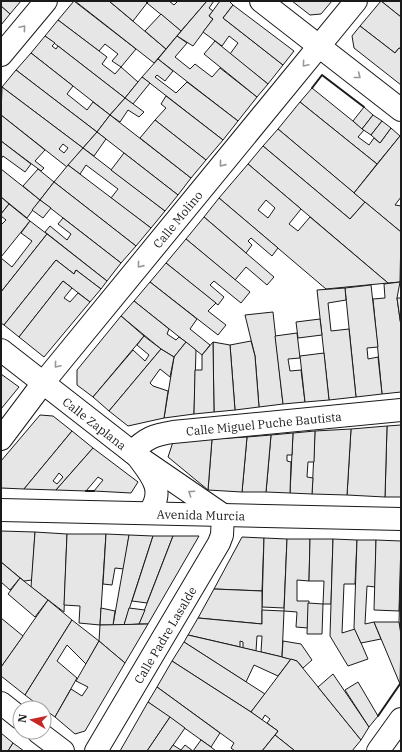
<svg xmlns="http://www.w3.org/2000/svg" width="402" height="752" font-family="'IBM Plex Serif',serif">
	<rect width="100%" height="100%" fill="#fff"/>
	<!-- building -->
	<g fill="#e6e6e6" stroke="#1a1a1a" fill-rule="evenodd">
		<polygon points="1,1 21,1 10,14 1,6"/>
		<polygon points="74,1 136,49 121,67 112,61 118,54 105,44 99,51 58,20"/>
		<polygon points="75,1 109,1 166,49 154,63"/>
		<polygon points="109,1 145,1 147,3 133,21"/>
		<polygon points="149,1 169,1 174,5 178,1 207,1 181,31 147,3"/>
		<polygon points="207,1 214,1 209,8 213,11 209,16 213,19 193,46 177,36"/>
		<polygon points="220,1 229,1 233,5 223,18 283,65 268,84 230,54 238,43 229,36 222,46 203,32 213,19 209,16"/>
		<polygon points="292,1 332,1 321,14 310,15"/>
		<polygon points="381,1 401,1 401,17"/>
		<polygon points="381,1 401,17 401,49 399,48 395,53 360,26"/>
		<polygon points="233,5 294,51 283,65 223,18"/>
		<polygon points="1,6 10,14 1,25"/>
		<polygon points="161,14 181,31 166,49 145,31"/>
		<polygon points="58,20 107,57 102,64 115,74 121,67 138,82 125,98 45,36"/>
		<polygon points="360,26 395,53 399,48 401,49 401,85 354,48 352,36"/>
		<polygon points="45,36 55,43 52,46 56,49 58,46 125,98 110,115 31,53"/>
		<polygon points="177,36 187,43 175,57 190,69 195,64 212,77 220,68 257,97 238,121 158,59"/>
		<polygon points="215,41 268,84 257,97 204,54"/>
		<polygon points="31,53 73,86 67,94 87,110 93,102 110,115 97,132 16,70"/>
		<polygon points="158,59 173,71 165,81 157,75 155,77 176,93 187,82 238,121 223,140 142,77"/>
		<polygon points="16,70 97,132 83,148 2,87"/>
		<polygon points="142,77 150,83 133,104 125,98"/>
		<path d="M2,87L83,148L67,167L1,115ZM63,144L68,148L64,153L59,149Z"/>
		<polygon points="312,88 364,130 358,137 369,145 374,138 380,143 391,128 400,136 377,164 300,102"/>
		<polygon points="166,96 223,140 206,160 155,120 166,108 161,104"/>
		<polygon points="125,98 144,112 139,117 128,110 120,122 110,115"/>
		<polygon points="300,102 377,164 354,193 278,129"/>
		<polygon points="364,107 373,115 362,129 353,121"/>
		<polygon points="1,115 45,150 35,161 44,168 41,171 1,141"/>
		<polygon points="110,115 191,178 178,195 97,132"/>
		<polygon points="373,115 382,121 371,135 362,129"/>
		<polygon points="155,120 206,160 191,178 140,138"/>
		<polygon points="382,121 391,128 380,143 371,135"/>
		<polygon points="278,129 365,202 350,219 263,146"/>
		<polygon points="97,132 106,139 94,156 83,148"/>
		<polygon points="400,136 401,137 401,197 395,205 401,206 401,232 354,193"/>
		<polygon points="1,141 31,164 25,172 3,156 1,159"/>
		<polygon points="263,146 350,219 365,202 401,232 400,282 388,283 248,164"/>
		<polygon points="83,148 165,211 151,228 111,198 118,189 86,165 80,174 68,165"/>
		<polygon points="124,153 178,195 165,211 111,170"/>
		<path d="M248,164L301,209L289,224L298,231L310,217L388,283L326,289L219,198ZM266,200L275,208L268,218L258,210Z"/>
		<polygon points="68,165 151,228 136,246 54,182"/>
		<polygon points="1,169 40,200 27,218 1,197"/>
		<polygon points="38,169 54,182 40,200 23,186"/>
		<polygon points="54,182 136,246 121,263 40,200"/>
		<polygon points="1,197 9,204 1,214"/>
		<polygon points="219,198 278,248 272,256 251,238 248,241 252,245 246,253 204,217"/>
		<polygon points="40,200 51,208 43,218 32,210"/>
		<polygon points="9,204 30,221 1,257 1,225 6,220 1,216 1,214"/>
		<polygon points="204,217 274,277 267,285 246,267 235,280 186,239"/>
		<polygon points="63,218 121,263 107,281 45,232 50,226 67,240 71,234 58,224"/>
		<polygon points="30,221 47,234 1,292 1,258 12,267 32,241 21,233"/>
		<polygon points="47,234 107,281 101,289 76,270 74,274 56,260 4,325 1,323 1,292"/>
		<polygon points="186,239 250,292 241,303 214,281 210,285 224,297 218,305 166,263"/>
		<polygon points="56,260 74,274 76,270 101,289 90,302 63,281 19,337 4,325"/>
		<polygon points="166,263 216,303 208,311 226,325 218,335 150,282"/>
		<polygon points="63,281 72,288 64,298 70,302 78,293 90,302 44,357 19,337"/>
		<polygon points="150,282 197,319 190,329 210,345 202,355 134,301"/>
		<polygon points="400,282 397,298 401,326 401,392 382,394 373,299 385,298 384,284"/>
		<polygon points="371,285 378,347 367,348 368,359 378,357 382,394 356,397 345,288"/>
		<polygon points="345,288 346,300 328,303 331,331 349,329 356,397 329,400 317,290"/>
		<polygon points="397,298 401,298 401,326"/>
		<polygon points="134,301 169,329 167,334 176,340 179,337 186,342 174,357 161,349 121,316"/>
		<polygon points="273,312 283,404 259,407 255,356 245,315"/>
		<polygon points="121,316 144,336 93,397 77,385 77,370"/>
		<polygon points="320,319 322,335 298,338 296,322"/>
		<polygon points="297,333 300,358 288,359 290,371 301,370 305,402 283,404 275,336"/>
		<polygon points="144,336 161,349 109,411 93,397 133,350 145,361 149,355 137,345"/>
		<polygon points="251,341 255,356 259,407 235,410 230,345"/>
		<polygon points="186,342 196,350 194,414 164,418 174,357"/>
		<polygon points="213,342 230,345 235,410 214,412"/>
		<polygon points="213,342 214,412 194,414 195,370 202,370 202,355"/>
		<polygon points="161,349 174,357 170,377 160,369 150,383 153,386 168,391 164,418 128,426 109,411"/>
		<polygon points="324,353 329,400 305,402 300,356"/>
		<polygon points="1,374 19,387 1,409"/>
		<polygon points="40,415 53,416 72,431 24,489 1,488 1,461"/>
		<polygon points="401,425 401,497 385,497 387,426"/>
		<polygon points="387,426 385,497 347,495 351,429"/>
		<polygon points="351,429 347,495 312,494 315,431"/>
		<path d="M72,431L93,448L56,490L24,489ZM59,473L63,477L57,484L53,481Z"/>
		<polygon points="315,431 314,462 308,462 307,477 313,478 312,494 290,493 293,433"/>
		<polygon points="293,433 292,455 287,455 287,461 291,462 290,493 266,492 271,435"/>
		<polygon points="271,435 266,492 242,492 247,437"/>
		<polygon points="247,437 242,492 208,490 212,439"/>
		<polygon points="212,439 208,490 168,457 173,442"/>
		<polygon points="93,448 138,482 131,493 94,491 103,480 98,477 86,491 56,490"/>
		<polygon points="1,531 35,532 32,580 24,581 1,562"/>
		<polygon points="35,532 67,534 64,612 31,587"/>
		<polygon points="67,534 106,534 100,625 79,623 80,606 64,605"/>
		<polygon points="106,534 129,535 124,569 115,568 112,585 103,584"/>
		<polygon points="129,535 153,536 124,625 113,625"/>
		<polygon points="153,536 173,536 147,603 132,601"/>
		<polygon points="173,536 199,536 148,624 139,624"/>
		<polygon points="242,537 264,538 262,591 214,589"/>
		<polygon points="264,538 287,539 284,608 262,607"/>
		<polygon points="287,539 310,539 309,581 297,580 297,601 309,601 308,628 296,627 297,612 284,611"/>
		<polygon points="310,539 333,539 331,604 323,604 324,581 309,581"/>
		<polygon points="333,539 357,540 355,584 344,584 342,633 355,629 368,659 348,666 330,636"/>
		<polygon points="357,540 376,540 375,587 367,586 365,624 374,622 381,639 361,643 354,628"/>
		<polygon points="376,540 401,541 399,611 374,610"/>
		<polygon points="401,558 401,635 399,622"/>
		<polygon points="1,562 20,578 10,590 1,582"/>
		<polygon points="20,578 48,600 35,617 8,594"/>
		<polygon points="214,589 262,591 262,624 198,618"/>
		<polygon points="48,600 72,620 25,695 1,676 1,667"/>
		<polygon points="308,603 323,604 322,634 307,634"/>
		<polygon points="101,608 115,611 113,625 100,625"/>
		<polygon points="129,608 145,610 139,624 124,625"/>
		<polygon points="262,610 284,611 282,657 261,652 262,636 257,636 256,651 243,648 243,642 240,641 240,647 188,635 198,618 262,624"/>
		<polygon points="1,618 23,636 1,667"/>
		<polygon points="72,620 99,641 86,664 67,645 57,661 77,678 55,717 44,709 44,708 42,708 25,695"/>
		<polygon points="374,622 399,622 401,635 400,684"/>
		<polygon points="148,624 125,663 99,641 100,625"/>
		<polygon points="188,635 240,647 291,659 278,676 254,665 246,682 184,642"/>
		<polygon points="99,641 125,663 85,731 75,734 55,717 71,689 82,696 88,687 76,681"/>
		<polygon points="283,641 301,644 312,660 303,668 297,661 282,657"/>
		<polygon points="184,642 265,694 251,712 172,661"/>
		<polygon points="291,659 297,661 361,740 352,751 295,751 275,735 278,731 267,723 270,719 265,715 262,720 251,712"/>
		<polygon points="172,661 251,712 278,731 262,751 235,751 231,748 234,743 157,687"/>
		<polygon points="333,674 369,727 361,740 318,687"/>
		<polygon points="358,682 378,716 369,727 345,690"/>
		<polygon points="157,687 220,733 211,747 148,702"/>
		<polygon points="148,702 170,717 147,751 120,751"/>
		<polygon points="170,717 185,728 169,751 147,751"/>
		<polygon points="1,733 13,743 8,751 1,751"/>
		<polygon points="275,735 295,751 262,751"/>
		<polygon points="201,740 211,747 216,751 193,751"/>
		<polygon points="13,743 24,751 8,751"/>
		<polygon points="173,745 181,750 185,745 193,751 169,751"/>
	</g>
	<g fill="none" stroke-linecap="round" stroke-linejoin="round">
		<!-- minor casing -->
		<g stroke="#1a1a1a" stroke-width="24">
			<g id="minor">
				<polyline points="261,1 401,110"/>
				<polyline points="1,55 46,1"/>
				<path id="s1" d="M1,350L137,456C151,475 166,490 149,513"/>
				<path id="s2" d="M1,439L43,383L356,1"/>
				<path id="s3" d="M132,452C146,438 154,435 173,432L401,410"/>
				<path id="s4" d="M1,510L401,519"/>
				<polyline points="1,703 20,718"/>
				<polyline points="38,732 63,751"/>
				<path id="s5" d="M96,751L219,543L222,535L223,515L137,456"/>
				<polyline points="378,751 401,719"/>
			</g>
		</g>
		<!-- minor -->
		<use href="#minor" stroke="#fff" stroke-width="22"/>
		<!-- wall -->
		<g stroke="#1a1a1a" stroke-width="2">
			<polyline points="312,88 322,75 364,107"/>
			<polyline points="86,491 94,491"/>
			<polyline points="378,716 400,684"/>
		</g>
	</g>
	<!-- one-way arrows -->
	<defs><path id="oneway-chevron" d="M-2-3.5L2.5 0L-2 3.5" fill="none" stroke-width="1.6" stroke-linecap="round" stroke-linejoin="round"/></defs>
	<g stroke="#989898">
		<use href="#oneway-chevron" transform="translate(23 28) rotate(-50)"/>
		<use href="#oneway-chevron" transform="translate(305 64) rotate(130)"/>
		<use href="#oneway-chevron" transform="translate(358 76) rotate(38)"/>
		<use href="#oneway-chevron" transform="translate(222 164) rotate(129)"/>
		<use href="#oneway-chevron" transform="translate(140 265) rotate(129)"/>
		<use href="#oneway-chevron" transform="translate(57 365) rotate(130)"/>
		<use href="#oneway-chevron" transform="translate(191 493) rotate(-146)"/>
	</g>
	<g text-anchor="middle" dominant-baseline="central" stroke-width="3" stroke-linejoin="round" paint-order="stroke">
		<!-- street labels -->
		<g font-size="12" fill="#1a1a1a" stroke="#fff">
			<text stroke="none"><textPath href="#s2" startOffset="282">Calle Molino</textPath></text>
			<text stroke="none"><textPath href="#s1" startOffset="119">Calle Zaplana</textPath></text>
			<text stroke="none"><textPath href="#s3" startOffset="138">Calle Miguel Puche Bautista</textPath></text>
			<text stroke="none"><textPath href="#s4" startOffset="200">Avenida Murcia</textPath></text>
			<text stroke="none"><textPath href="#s5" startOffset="135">Calle Padre Lasalde</textPath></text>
		</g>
	</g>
	<!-- border -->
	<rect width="402" height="752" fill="none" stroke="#1a1a1a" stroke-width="4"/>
	<!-- north arrow -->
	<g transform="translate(32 720) rotate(279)"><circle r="19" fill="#ffffff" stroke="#a3a3a3"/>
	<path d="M0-3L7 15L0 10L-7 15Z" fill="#c62828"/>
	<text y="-6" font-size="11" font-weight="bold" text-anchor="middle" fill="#1a1a1a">N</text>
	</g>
</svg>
